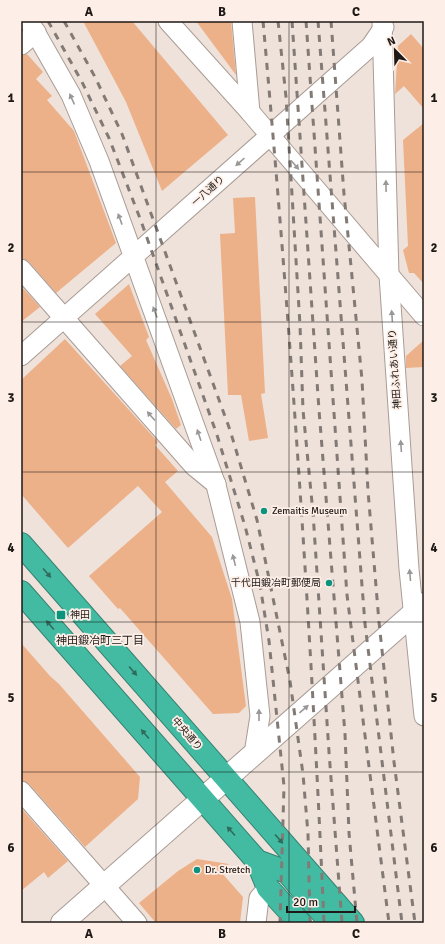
<svg xmlns="http://www.w3.org/2000/svg" width="445" height="944" font-family="Signika,'Noto Sans JP',sans-serif">
	<rect width="100%" height="100%" fill="#efe2da"/>
	<!-- building -->
	<g fill="#edb18a">
		<polygon points="83,21 132,21 228,135 162,191 126,102"/>
		<polygon points="196,21 231,21 236,75"/>
		<polygon points="411,34 424,49 424,109 404,86 395,94 398,46"/>
		<polygon points="27,54 43,72 36,79 52,96 47,100 74,131 116,243 56,293 29,262 21,258 21,56"/>
		<polygon points="424,123 424,284 414,273 409,273 403,250 408,246 403,140"/>
		<polygon points="255,197 265,393 261,394 268,438 249,441 241,395 228,395 220,234 235,233 233,198"/>
		<polygon points="129,284 149,337 146,340 172,399 181,425 176,429 120,366 132,356 95,314"/>
		<polygon points="21,286 40,307 21,322"/>
		<polygon points="65,339 158,442 155,445 178,471 165,482 212,537 232,599 246,706 239,713 213,714 120,608 118,609 89,576 162,512 138,486 68,548 21,494 21,380"/>
		<polygon points="424,340 424,367 406,368 406,356"/>
		<polygon points="21,643 50,676 59,684 140,777 138,799 85,847 29,784 21,780"/>
		<polygon points="21,808 68,861 48,878 44,872 21,891"/>
		<polygon points="197,859 229,864 221,872 243,897 240,923 156,923 139,903 178,871"/>
	</g>
	<g fill="none" stroke-linecap="round" stroke-linejoin="round">
		<!-- street casing -->
		<g stroke="#a99c95" stroke-width="21">
			<g id="street">
				<polyline points="29,21 71,95 99,161 216,485 250,622 260,716 254,754"/>
				<polyline points="168,21 250,112 424,316"/>
				<polyline points="242,21 250,112"/>
				<polyline points="382,21 389,275 409,569 424,716"/>
				<polyline points="21,45 36,32"/>
				<polyline points="21,269 194,466 216,484"/>
				<polyline points="21,356 371,46 384,27"/>
				<polyline points="21,791 137,923"/>
				<polyline points="256,923 259,898 268,888"/>
			</g>
		</g>
		<!-- secondary casing -->
		<g stroke="#a99c95" stroke-width="24">
			<polyline id="secondary" points="62,923 424,604"/>
		</g>
		<!-- highway casing -->
		<g stroke="#368272" stroke-width="24">
			<g id="highway">
				<polyline points="21,544 353,923"/>
				<polyline points="21,592 257,861 287,872 331,923"/>
				<polyline points="257,861 268,888 300,923"/>
			</g>
		</g>
		<!-- street -->
		<use href="#street" stroke="#fff" stroke-width="19"/>
		<!-- secondary -->
		<use href="#secondary" stroke="#fff" stroke-width="22"/>
		<!-- highway -->
		<use href="#highway" stroke="#43bba3" stroke-width="22"/>
		<!-- rail -->
		<g stroke="#837a75" stroke-width="3" stroke-dasharray="7 7" stroke-linecap="butt">
			<polyline points="48,21 82,82 109,138 141,221 217,435 245,526 260,585 269,641 284,786 280,923"/>
			<polyline points="64,21 95,77 122,134 230,430 257,520 290,681 303,774 308,834 310,923"/>
			<path d="M263,21C290,321 311,622 324,923"/>
			<polyline points="278,21 286,97 300,325 303,410 313,513 329,752 342,923"/>
			<polyline points="292,21 319,410 345,734 349,833 357,923"/>
			<polyline points="306,21 347,595 389,923"/>
			<polyline points="318,21 365,624 402,923"/>
			<polyline points="331,21 344,194 362,380 368,491 379,622 394,762 415,923"/>
		</g>
	</g>
	<!-- one-way arrows -->
	<defs><path id="oneway-solid" d="M-6-.8H1V-3.2L6.5 0L1 3.2V.8H-6Z"/></defs>
	<g fill="#9a9896">
		<use href="#oneway-solid" transform="translate(72 99) rotate(-114)"/>
		<use href="#oneway-solid" transform="translate(240 162) rotate(138)"/>
		<use href="#oneway-solid" transform="translate(295 165) rotate(49)"/>
		<use href="#oneway-solid" transform="translate(386 186) rotate(-91)"/>
		<use href="#oneway-solid" transform="translate(120 219) rotate(-110)"/>
		<use href="#oneway-solid" transform="translate(155 312) rotate(-110)"/>
		<use href="#oneway-solid" transform="translate(392 316) rotate(-94)"/>
		<use href="#oneway-solid" transform="translate(151 416) rotate(-131)"/>
		<use href="#oneway-solid" transform="translate(199 435) rotate(-109)"/>
		<use href="#oneway-solid" transform="translate(401 446) rotate(-94)"/>
		<use href="#oneway-solid" transform="translate(234 560) rotate(-104)"/>
		<use href="#oneway-solid" transform="translate(410 575) rotate(-95)"/>
		<use href="#oneway-solid" transform="translate(304 709) rotate(-41)"/>
		<use href="#oneway-solid" transform="translate(259 715) rotate(-90)"/>
	</g>
	<g fill="#306a5c">
		<use href="#oneway-solid" transform="translate(47 573) rotate(49)"/>
		<use href="#oneway-solid" transform="translate(50 625) rotate(-131)"/>
		<use href="#oneway-solid" transform="translate(133 671) rotate(49)"/>
		<use href="#oneway-solid" transform="translate(145 734) rotate(-131)"/>
		<use href="#oneway-solid" transform="translate(231 831) rotate(-132)"/>
		<use href="#oneway-solid" transform="translate(279 839) rotate(49)"/>
	</g>
	<!-- grid -->
	<path fill="none" stroke="#1e1916" stroke-width="1" stroke-opacity="0.55" d="M156,21V923M289,21V923M21,172H424M21,322H424M21,472H424M21,622H424M21,772H424"/>
	<!-- markers -->
	<g fill="#0b937e" stroke="#fdefe7" stroke-width="1.5">
		<circle cx="264" cy="511" r="4"/>
		<circle cx="329" cy="583" r="4"/>
		<rect x="56" y="610" width="10" height="10" rx="2"/>
		<circle cx="197" cy="870" r="4"/>
	</g>
	<g text-anchor="middle" dominant-baseline="central" stroke-width="3.5" stroke-linejoin="round" paint-order="stroke">
		<!-- street labels -->
		<g font-size="10" fill="#1e1916" stroke="#fdefe7">
			<text transform="translate(208 191) rotate(-42)">一八通り</text>
			<text transform="translate(395 369) rotate(-94)">神田ふれあい通り</text>
			<text transform="translate(187 734) rotate(49)">中央通り</text>
		</g>
		<!-- poi labels -->
		<g font-size="10" fill="#1e1916" stroke="#fdefe7" text-anchor="start">
			<text x="272" y="511">Zemaitis Museum</text>
			<text x="321" y="583" text-anchor="end">千代田鍛冶町郵便局</text>
			<text x="70" y="615">神田</text>
			<text x="205" y="870">Dr. Stretch</text>
		</g>
		<!-- neighbourhood labels -->
		<g font-size="11" fill="#1e1916" stroke="#fdefe7">
			<text x="100" y="640">神田鍛冶町三丁目</text>
		</g>
	</g>
	<!-- border -->
	<rect width="445" height="944" fill="none" stroke="#fdefe7" stroke-width="44"/>
	<!-- north arrow -->
	<g transform="translate(395 50) rotate(337)" stroke="#fdefe7" stroke-width="3" paint-order="stroke">
	<path d="M0-3L7 15L0 10L-7 15Z" fill="#1e1916"/>
	<text y="-6" font-size="11" font-weight="bold" text-anchor="middle" fill="#1e1916">N</text>
	</g>
	<!-- scale -->
	<path d="M287 906v6h68v-6" fill="none" stroke="#1e1916" stroke-width="2"/>
	<text x="293" y="906" font-size="12" fill="#1e1916" stroke="#fdefe7" stroke-width="3" paint-order="stroke">20 m</text>
	<rect x="22" y="22" width="401" height="900" fill="none" stroke="#1e1916" stroke-width="1.5"/>
	<g font-size="13" text-anchor="middle" font-weight="bold" fill="#1e1916">
		<text x="89" y="16">A</text>
		<text x="222" y="16">B</text>
		<text x="356" y="16">C</text>
		<text x="11" y="102">1</text>
		<text x="434" y="102">1</text>
		<text x="11" y="252">2</text>
		<text x="434" y="252">2</text>
		<text x="11" y="402">3</text>
		<text x="434" y="402">3</text>
		<text x="11" y="552">4</text>
		<text x="434" y="552">4</text>
		<text x="11" y="702">5</text>
		<text x="434" y="702">5</text>
		<text x="11" y="852">6</text>
		<text x="434" y="852">6</text>
		<text x="89" y="938">A</text>
		<text x="222" y="938">B</text>
		<text x="356" y="938">C</text>
	</g>
</svg>
